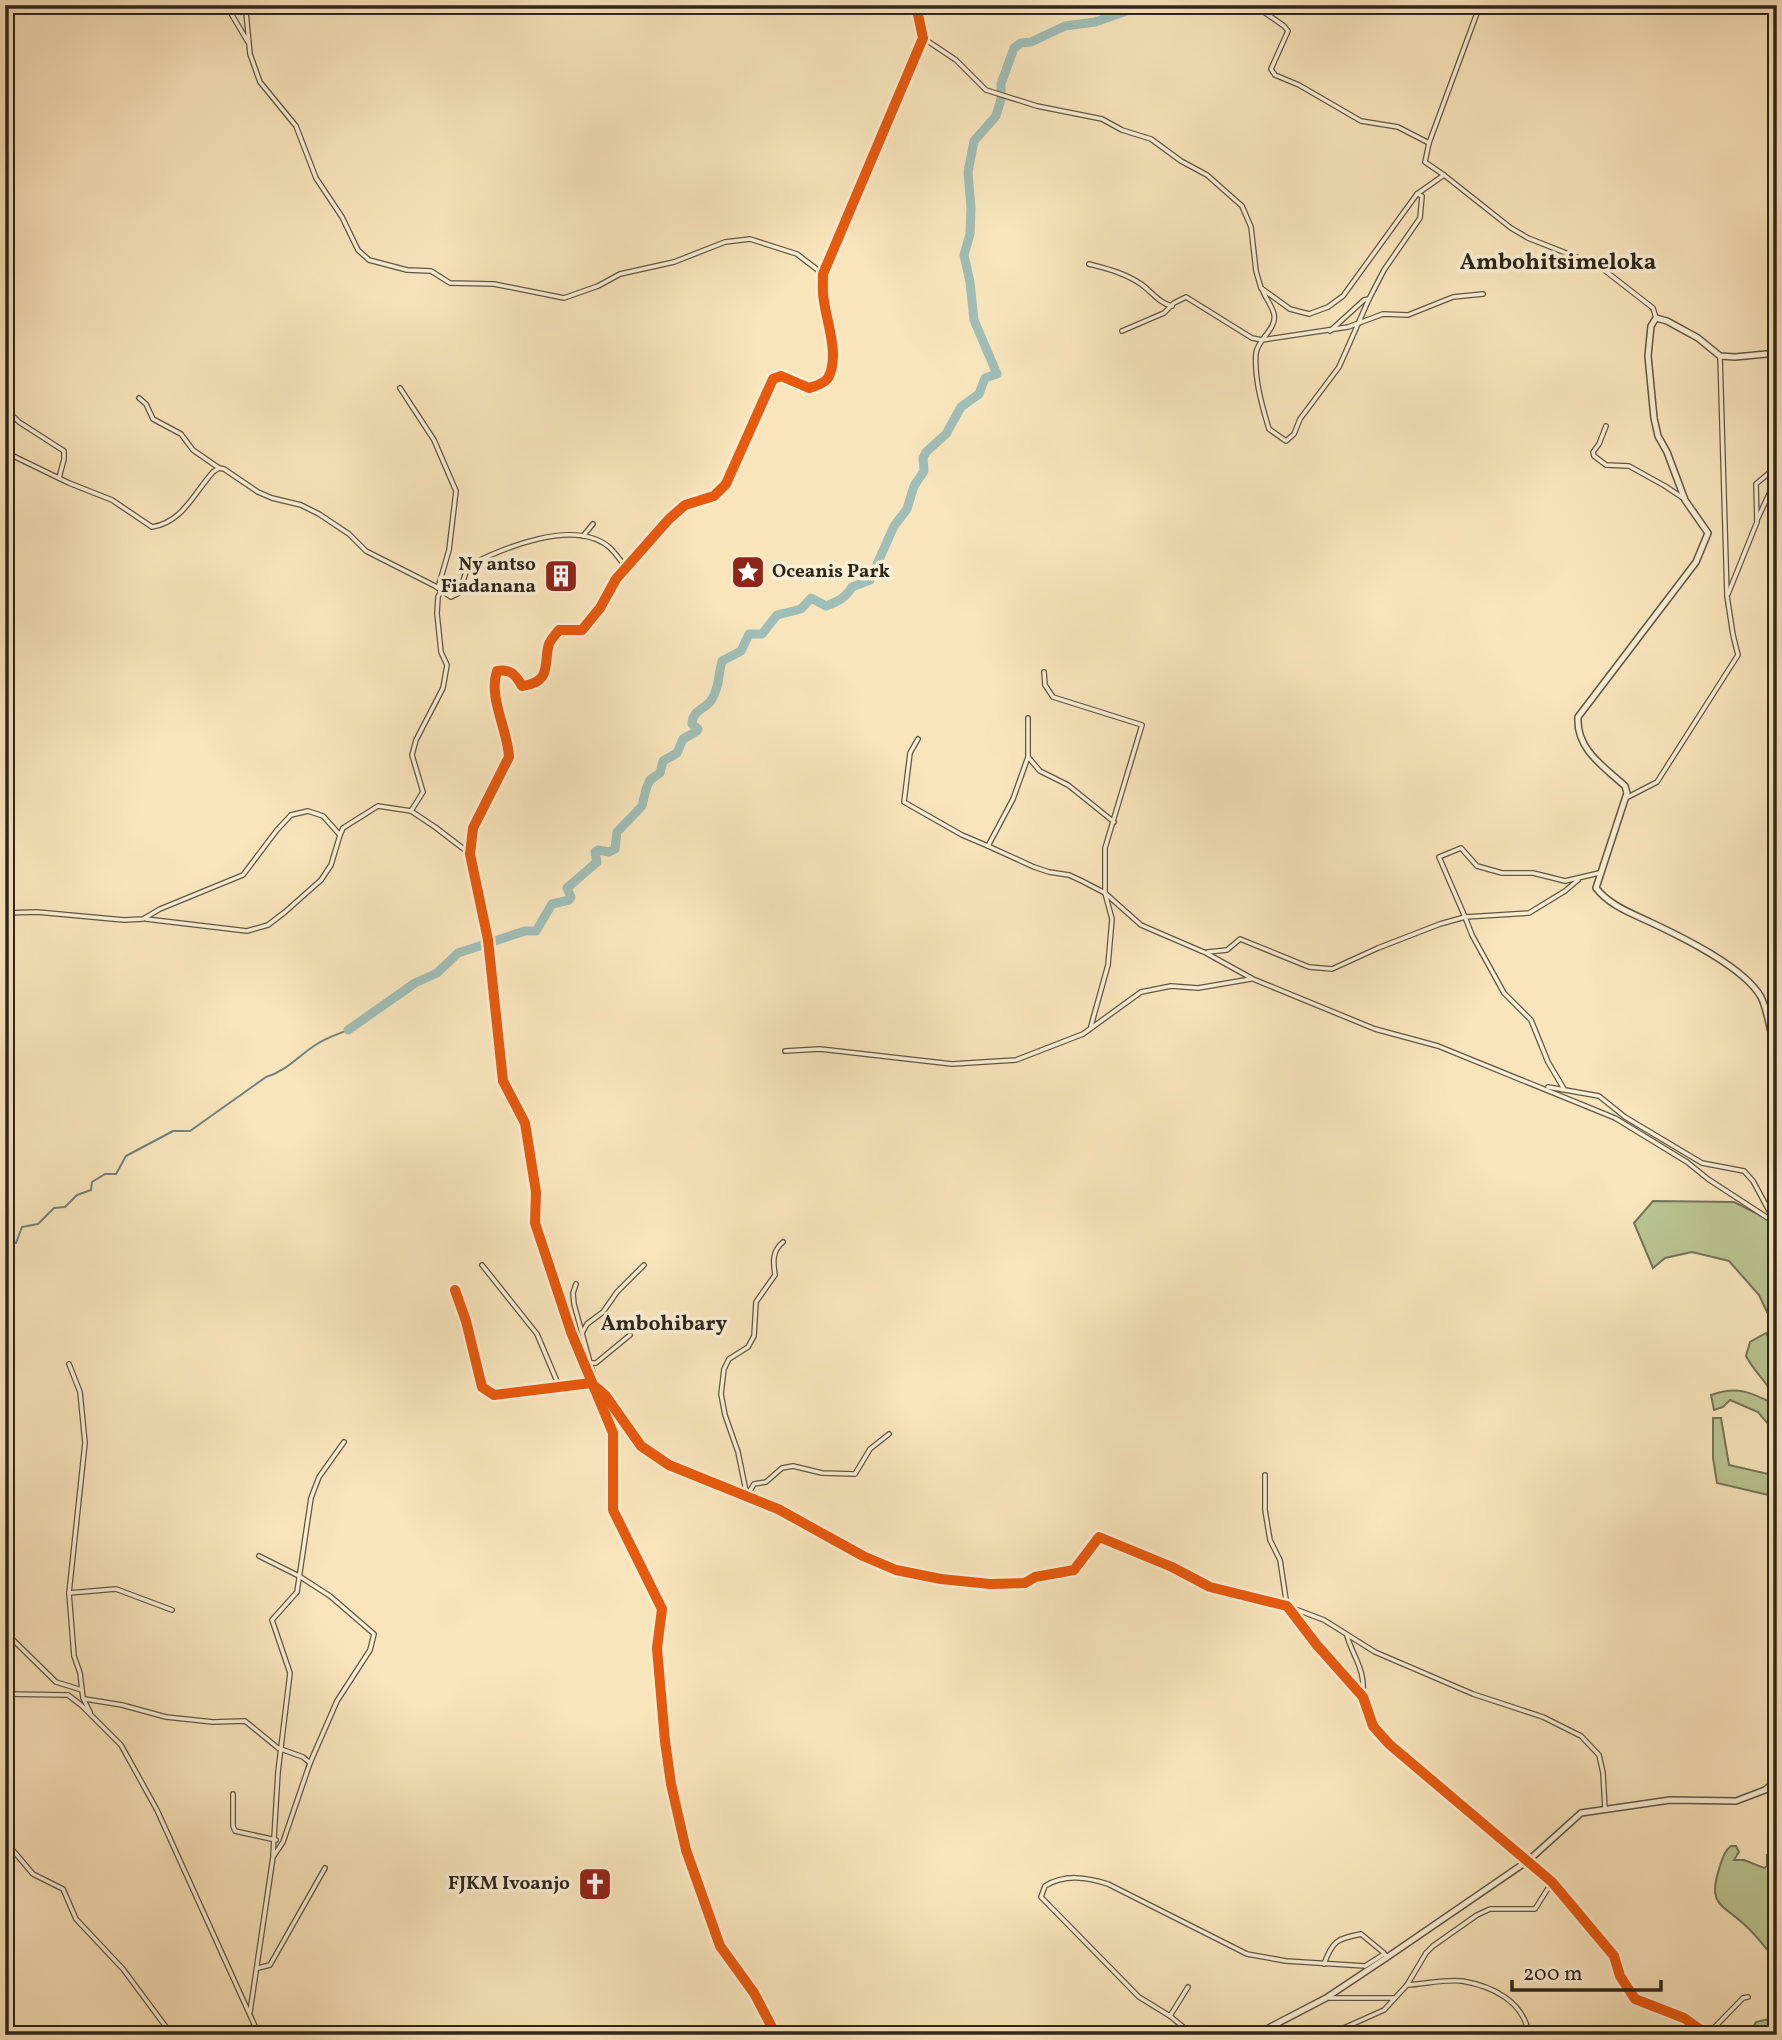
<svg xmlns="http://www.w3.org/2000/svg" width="1782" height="2040" font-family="Vollkorn,serif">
	<rect width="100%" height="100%" fill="#f8e5bc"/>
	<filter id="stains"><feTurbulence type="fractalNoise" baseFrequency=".00286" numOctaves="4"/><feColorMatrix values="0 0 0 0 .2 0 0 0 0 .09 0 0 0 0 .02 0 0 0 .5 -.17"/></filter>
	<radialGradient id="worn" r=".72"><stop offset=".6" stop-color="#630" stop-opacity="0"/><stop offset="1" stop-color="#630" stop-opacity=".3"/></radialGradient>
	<!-- green -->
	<g fill="#bac593" stroke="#747558" stroke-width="2">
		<polygon points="1653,1201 1734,1202 1776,1223 1777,1333 1759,1295 1729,1261 1692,1252 1665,1258 1653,1268 1634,1223"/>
		<path d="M1766,1333L1777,1353V1427L1768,1424L1758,1412L1730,1400L1723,1407L1714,1410L1711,1395C1739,1385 1752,1393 1776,1405C1772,1385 1755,1374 1746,1356L1750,1342Z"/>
		<polygon points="1713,1418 1721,1418 1729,1465 1777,1476 1777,1497 1717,1483 1713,1458"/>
		<path d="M1731,1846H1736L1739,1852L1734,1860H1744L1764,1868L1767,1866V1855L1777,1854V1975L1772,1970L1771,1954C1763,1945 1755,1934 1746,1926C1723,1904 1707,1906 1719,1869C1722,1860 1724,1851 1731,1846Z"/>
		<polygon points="1777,2017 1777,2035 1749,2035 1756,2022"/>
	</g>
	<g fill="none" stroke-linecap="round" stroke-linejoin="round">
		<!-- stream -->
		<path stroke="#728179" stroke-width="2" d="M5,1242L16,1243L22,1227L38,1224L54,1208L65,1207L77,1195L91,1190L92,1182L105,1174H116L126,1156L173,1131H190L266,1077C287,1071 299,1055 317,1044C326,1038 338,1034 348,1030"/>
		<!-- river -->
		<path stroke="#9fbeb7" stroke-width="9" d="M348,1030L415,983L437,973L458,953L525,931H536L552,904L569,900L571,897L567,888L597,862L595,852L598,850L609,852L615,849L617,832L642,806L646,789L650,780L660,773L663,761L677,753L683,739L697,731L698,729L692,724C693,708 706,710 712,699C720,686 718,675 722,661L741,651L749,634H762L777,615L801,609L811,598L826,606C839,601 845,598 852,587L870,580L894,526L907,509L914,486L924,471L923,458L926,452L946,434L961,407L979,394L985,378L997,374L974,320L970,282L964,255L970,234L971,208L968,172L974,141L996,116L1001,99V84L1014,48L1021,43L1031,42L1065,26L1095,22L1144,5"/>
		<!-- minor casing -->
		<g stroke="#605544" stroke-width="6">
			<g id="minor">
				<polyline points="226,5 248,42"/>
				<polyline points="249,5 246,12 250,54 260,82 296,126 316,178 342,217 358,250 369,260 407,270 431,271 450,283 494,284 564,298 598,286 620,274 674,262 725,242 750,239 797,254 823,274"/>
				<polyline points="1254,5 1284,26 1288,31 1271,69 1275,75 1299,85 1361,121 1398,127 1429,143 1425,162 1444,175"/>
				<polyline points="923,38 956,60 986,90 1037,106 1102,119 1122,130 1151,139 1181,161 1207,175 1242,206 1251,227 1256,271 1261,288 1290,309 1309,314 1328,307 1343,296 1417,194 1444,175 1511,228 1528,238 1599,266 1653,308 1656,318"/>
				<polyline points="1429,143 1480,5"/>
				<path d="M1089,264C1108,269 1125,273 1141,284C1152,292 1159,303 1172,306"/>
				<path d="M1262,289C1265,297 1272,306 1274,314C1277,329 1258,339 1256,353C1254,378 1262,406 1269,429L1286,441L1294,434L1300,419L1339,367L1369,299L1384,270L1420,218L1422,196L1417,194"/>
				<polyline points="1122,331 1164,313 1174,303 1186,297 1252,338 1262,340 1348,327 1383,314 1408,315 1453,297 1483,294"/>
				<polyline points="1330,331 1364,300 1369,299"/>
				<polyline points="400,388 434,440 456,491 449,550 438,588"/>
				<polyline points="139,398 146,404 153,419 181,434 193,450 219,468"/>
				<polyline points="5,408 19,422 64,451 64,459 59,478"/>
				<polyline points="1606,426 1599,444 1593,452 1594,456 1606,465 1629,466 1665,486 1683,498"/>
				<path d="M5,452L69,483L112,500L152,527C183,522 194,493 213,472L219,468L224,469L258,492L272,498L301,505L319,514L349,534L366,551L435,586L451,597L459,593L468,566C503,548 574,518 609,547C616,553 621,562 627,568"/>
				<polyline points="1757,520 1777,477"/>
				<polyline points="583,536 593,524"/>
				<polyline points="1728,594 1757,522 1756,484 1769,473 1777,472"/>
				<polyline points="1044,672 1045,685 1053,697 1142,725 1105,848 1105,893 1112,919 1108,965 1091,1026"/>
				<polyline points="1028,718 1028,757 1040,771 1068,785 1114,822"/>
				<polyline points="918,739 910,753 904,802 962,835 988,846 1013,799 1028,757"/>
				<polyline points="1626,798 1657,782 1738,655 1733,635 1727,596 1720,356"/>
				<polyline points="411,811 423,792 412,755 416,740 443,688 447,665 441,652 437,613 438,597 441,591"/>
				<polyline points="988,846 1034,867 1049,872 1069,875 1082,881 1105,893 1141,925 1206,953 1253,979 1375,1029 1438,1046 1615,1118 1687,1162 1708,1179 1777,1224"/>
				<polyline points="5,913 37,912 124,920 143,919 160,909 243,875 277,830 291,815 308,811 323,816 340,835 343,828 378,806 411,811 435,827 469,853"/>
				<polyline points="146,919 247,931 268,925 285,912 321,880 331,865 340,835"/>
				<polyline points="1208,952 1227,950 1240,939 1309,967 1332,969 1378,948 1440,924 1465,917 1439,857 1461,848 1477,866 1502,873 1533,873 1565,881 1599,873"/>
				<polyline points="785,1051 820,1049 952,1064 1016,1060 1083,1034 1141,992 1171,986 1198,988 1251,979"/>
				<polyline points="1548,1087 1599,1096 1625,1117 1702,1163 1744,1171 1753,1181 1774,1220"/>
				<polyline points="1564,1089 1548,1062 1531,1020 1504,993 1472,935 1465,917 1529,913 1565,891 1578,880"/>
				<polyline points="482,1265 537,1334 559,1386"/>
				<polyline points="576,1284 573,1293 574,1304 594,1377 591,1383"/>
				<polyline points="455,1290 466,1321 482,1387 494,1395 591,1383 605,1395 641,1446 669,1465 778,1509 863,1556 896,1570 941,1579 990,1584 1025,1583 1035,1577 1074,1570 1099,1537 1172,1567 1210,1587 1287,1606 1316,1644 1363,1697 1373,1726 1389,1744 1552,1882 1614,1956 1620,1976 1635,1999 1684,2018 1708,2035"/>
				<polyline points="582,1333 587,1324 603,1312 617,1292 644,1265"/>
				<polyline points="590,1363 596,1363 630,1335"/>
				<polyline points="69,1364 80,1392 85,1443 69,1593 74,1656 80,1673 83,1698 90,1712"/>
				<polyline points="1265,1475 1265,1510 1270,1540 1280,1560 1287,1606 1324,1620 1375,1652 1473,1694 1543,1717 1581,1736 1599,1755 1603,1773 1605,1809"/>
				<polyline points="748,1494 754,1484 766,1482 782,1468 793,1466 822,1473 855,1474 870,1449 889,1434"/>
				<path d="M747,1496L738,1452L725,1415L721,1394L724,1369L729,1359L748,1347L754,1336L756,1302L775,1275C773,1262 772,1251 783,1242"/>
				<polyline points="69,1593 116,1589 172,1610"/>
				<polyline points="5,1632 56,1682 82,1690"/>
				<path d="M1347,1636C1355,1661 1365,1668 1363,1697"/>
				<polyline points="5,1694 68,1695 81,1705 121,1745 157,1810 259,2035"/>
				<polyline points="85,1699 122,1705 166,1717 213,1722 245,1721 278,1748 303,1757 310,1763"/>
				<polyline points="233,1794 233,1826 235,1831 276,1840"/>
				<polyline points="5,1841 33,1874 63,1889 76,1919 123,1969 172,2035"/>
				<polyline points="273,1855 278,1772 290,1673 272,1620 297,1592 311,1498 319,1477 344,1442"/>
				<path d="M1324,1964C1333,1940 1337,1939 1361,1934L1384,1953"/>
				<polyline points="258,1968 270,1965 325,1868"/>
				<path d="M1407,1985C1424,1984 1446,1979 1462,1981C1492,1986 1524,2001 1529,2035"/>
				<polyline points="1329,1998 1394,1998"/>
				<polyline points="250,2012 273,1857 283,1842 310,1763 337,1701 370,1650 374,1634 330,1596 299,1576 259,1556"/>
				<polyline points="1170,2016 1188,1987"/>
				<polyline points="1708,2034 1743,1998 1748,1997"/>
				<path d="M776,2035L754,1993L720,1946L686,1850L671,1784L665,1741L657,1648L662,1609L613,1510V1433L571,1332L535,1223L536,1192L525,1123L503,1081L488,940L470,854L473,828L509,757C508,730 488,698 497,671C511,669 515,674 522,686C553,682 543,663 549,644C551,639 556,634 559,630H582L600,608L616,579L669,519L685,505L714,496L726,484L773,379L781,376L809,388C815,386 824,384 828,378C840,356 827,324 824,301C822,292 823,283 823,274L923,38L916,5"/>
				<path d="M1193,2035L1170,2016L1139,1997L1041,1897L1045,1886C1065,1874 1086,1877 1108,1884L1247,1954L1286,1961L1365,1966L1384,1954L1388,1957"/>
				<polyline points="1328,2035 1384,2010 1407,1985 1426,1953 1433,1946 1477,1915 1490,1909 1535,1909 1552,1882"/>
			</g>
		</g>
		<!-- tertiary casing -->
		<g stroke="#605544" stroke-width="8">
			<g id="tertiary">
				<path d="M1777,353L1735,357L1720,356L1698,338L1667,321L1656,318L1651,326L1648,356L1654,418L1658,436L1667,452L1685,500L1708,533L1696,562L1578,717C1576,749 1603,766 1625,786L1627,793L1596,888C1609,905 1631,913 1650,922C1682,937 1744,967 1761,997C1769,1013 1772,1042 1777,1060"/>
				<polyline points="1255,2035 1326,1998 1386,1958 1529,1860 1581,1813 1670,1800 1736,1801 1765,1790 1777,1780"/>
			</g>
		</g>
		<!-- minor -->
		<use href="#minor" stroke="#faeed3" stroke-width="3.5"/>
		<!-- tertiary -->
		<use href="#tertiary" stroke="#faeed3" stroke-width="5"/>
		<!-- cycleway casing -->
		<g stroke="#faeed3" stroke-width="15">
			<g id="cycleway">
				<polyline points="455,1290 466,1321 482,1387 494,1395 591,1383 605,1395 641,1446 669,1465 778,1509 863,1556 896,1570 941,1579 990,1584 1025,1583 1035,1577 1074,1570 1099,1537 1172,1567 1210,1587 1287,1606 1316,1644 1363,1697 1373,1726 1389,1744 1552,1882 1614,1956 1620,1976 1635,1999 1684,2018 1708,2035"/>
				<path d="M776,2035L754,1993L720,1946L686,1850L671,1784L665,1741L657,1648L662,1609L613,1510V1433L571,1332L535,1223L536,1192L525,1123L503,1081L488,940L470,854L473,828L509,757C508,730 488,698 497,671C511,669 515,674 522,686C553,682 543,663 549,644C551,639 556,634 559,630H582L600,608L616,579L669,519L685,505L714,496L726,484L773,379L781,376L809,388C815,386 824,384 828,378C840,356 827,324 824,301C822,292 823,283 823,274L923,38L916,5"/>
			</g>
		</g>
		<!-- cycleway -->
		<use href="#cycleway" stroke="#e8590c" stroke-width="10"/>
	</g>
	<!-- icons -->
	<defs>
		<g id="sight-square" transform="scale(1.75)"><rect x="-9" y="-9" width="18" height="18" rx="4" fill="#8f2418" stroke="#faeed3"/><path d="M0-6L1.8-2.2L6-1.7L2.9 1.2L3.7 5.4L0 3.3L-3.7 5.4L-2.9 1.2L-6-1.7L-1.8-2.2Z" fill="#fff"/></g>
		<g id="building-square" transform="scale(1.75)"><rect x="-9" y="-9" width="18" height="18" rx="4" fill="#8f2418" stroke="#faeed3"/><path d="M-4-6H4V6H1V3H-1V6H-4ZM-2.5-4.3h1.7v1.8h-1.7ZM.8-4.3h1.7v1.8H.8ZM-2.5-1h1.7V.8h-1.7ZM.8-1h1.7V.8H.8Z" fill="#fff"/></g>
		<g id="church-square" transform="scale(1.75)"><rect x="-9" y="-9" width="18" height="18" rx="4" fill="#8f2418" stroke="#faeed3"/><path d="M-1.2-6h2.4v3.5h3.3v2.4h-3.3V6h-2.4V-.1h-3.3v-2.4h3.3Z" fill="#fff"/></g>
	</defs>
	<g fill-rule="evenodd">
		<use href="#sight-square" x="748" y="572"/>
		<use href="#building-square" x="561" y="576"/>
		<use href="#church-square" x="595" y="1884"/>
	</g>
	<g text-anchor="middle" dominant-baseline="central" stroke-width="7" stroke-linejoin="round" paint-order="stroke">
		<!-- poi labels -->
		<g font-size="19" font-weight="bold" fill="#2e251c" stroke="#faeed3" text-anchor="end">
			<text x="536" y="565">Ny antso<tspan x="536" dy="22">Fiadanana</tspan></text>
			<text x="772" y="572" text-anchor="start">Oceanis Park</text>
			<text x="570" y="1884">FJKM Ivoanjo</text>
		</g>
		<!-- neighbourhood labels -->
		<g font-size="21" font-weight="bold" fill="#2e251c" stroke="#faeed3">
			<text x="664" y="1324">Ambohibary</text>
		</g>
		<!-- quarter labels -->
		<g font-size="23" font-weight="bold" fill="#2e251c" stroke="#faeed3">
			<text x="1558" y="263">Ambohitsimeloka</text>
		</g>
	</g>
	<!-- margin -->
	<rect width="1782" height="2040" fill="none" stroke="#f8e5bc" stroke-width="28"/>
	<rect x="7" y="7" width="1768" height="2026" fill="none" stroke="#2e251c" stroke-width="3.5"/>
	<rect x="14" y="14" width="1754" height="2012" fill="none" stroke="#2e251c" stroke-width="2"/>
	<!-- scale -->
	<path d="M1512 1980v10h149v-10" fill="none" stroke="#2e251c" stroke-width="3.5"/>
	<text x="1523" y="1980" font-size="21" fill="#2e251c" stroke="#faeed3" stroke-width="5" paint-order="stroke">200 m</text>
	<rect width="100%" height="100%" filter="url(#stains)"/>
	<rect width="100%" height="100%" fill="url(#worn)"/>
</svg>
